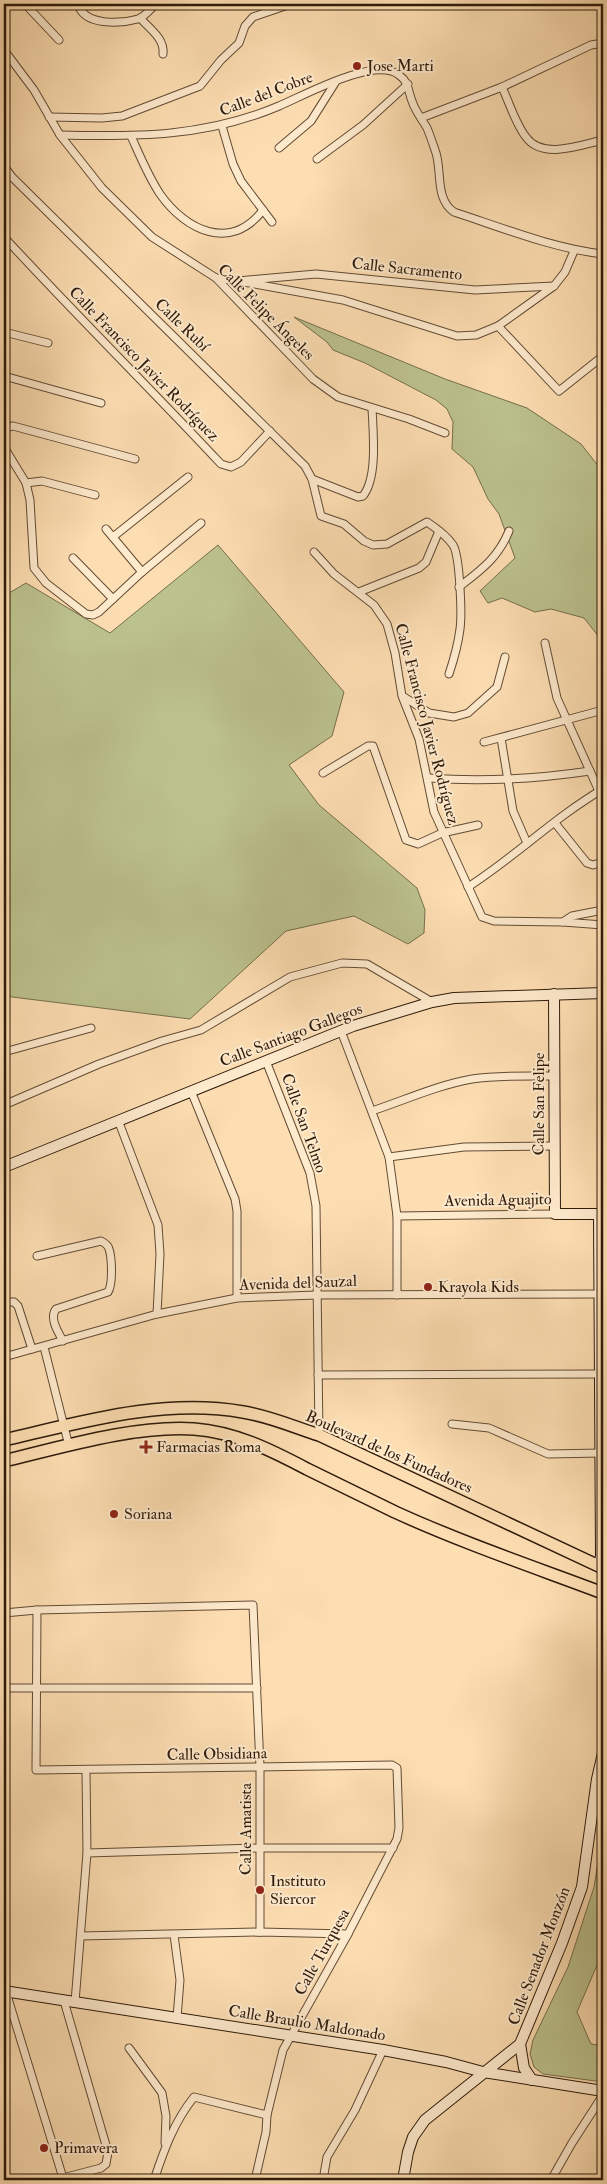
<svg xmlns="http://www.w3.org/2000/svg" width="607" height="2184" font-family="'IM FELL Double Pica',serif">
	<rect width="100%" height="100%" fill="#fddeb2"/>
	<filter id="stains"><feTurbulence type="fractalNoise" baseFrequency=".004" numOctaves="4"/><feColorMatrix values="0 0 0 0 .2 0 0 0 0 .09 0 0 0 0 .02 0 0 0 .5 -.17"/></filter>
	<radialGradient id="worn" r=".72"><stop offset=".6" stop-color="#630" stop-opacity="0"/><stop offset="1" stop-color="#630" stop-opacity=".3"/></radialGradient>
	<!-- green -->
	<g fill="#bcc28e" stroke="#756e4c">
		<polygon points="294,317 445,379 527,408 581,444 603,472 603,642 584,618 551,609 535,612 502,598 488,603 480,591 515,558 499,514 488,499 473,467 452,449 453,422 447,409 436,400 365,363 333,350 327,342"/>
		<polygon points="218,545 344,692 332,736 289,765 319,805 417,888 425,910 424,933 408,944 354,916 286,931 190,1019 4,996 4,596 26,583 110,633"/>
		<polygon points="603,1831 603,1951 577,2012 591,2044 603,2046 603,2082 543,2074 534,2067 530,2054 533,2040 568,1967 594,1887"/>
	</g>
	<g fill="none" stroke-linecap="round" stroke-linejoin="round">
		<!-- street casing -->
		<g stroke="#624b34" stroke-width="9">
			<g id="street">
				<polyline points="25,4 59,40"/>
				<path d="M78,4C84,26 120,24 138,19C145,17 151,8 156,4"/>
				<path d="M140,18C150,29 165,39 163,54"/>
				<polyline points="4,50 34,90 60,135 102,188 152,237 216,278 313,379 338,397 409,419 445,433"/>
				<path d="M502,87C509,102 516,125 526,137C542,160 581,145 603,140"/>
				<polyline points="49,117 102,118 122,116 200,86 221,60 239,43 245,26 253,17 291,4"/>
				<polyline points="421,118 502,87 591,45 603,43"/>
				<polyline points="222,126 233,164 241,181 272,222"/>
				<path d="M60,135C137,137 206,137 279,106C305,95 375,56 399,75C409,82 408,91 412,101C415,111 422,119 427,128C430,135 433,144 436,153C442,172 435,199 454,212C503,228 552,248 603,254"/>
				<path d="M131,136C140,156 148,176 160,194C186,231 231,252 263,210"/>
				<polyline points="279,148 311,121 335,83"/>
				<polyline points="317,159 363,125 408,84"/>
				<path d="M4,166L12,177L305,466L312,479L321,516L344,524L364,541L373,545L387,544L427,522C436,528 447,536 453,545C460,556 462,615 460,629C458,645 454,659 449,674"/>
				<path d="M4,237C75,314 149,387 221,464L231,467L241,462L270,431"/>
				<polyline points="216,278 238,281 316,274 475,290 554,286"/>
				<polyline points="238,281 343,300 457,336 476,335 498,326 554,286 565,272 574,251"/>
				<polyline points="498,326 559,391 603,356"/>
				<polyline points="4,332 48,343"/>
				<polyline points="4,376 101,403"/>
				<polyline points="4,428 13,426 28,430 135,459"/>
				<polyline points="4,447 26,483 30,500 34,568 46,583 86,614 93,615 99,612 142,572 201,523"/>
				<path d="M312,479L358,497L363,496C378,477 373,432 372,408"/>
				<polyline points="26,483 42,481 95,495"/>
				<polyline points="106,529 142,572"/>
				<polyline points="113,537 188,477"/>
				<polyline points="314,552 334,574 374,605 387,624 395,653 402,696 419,739 434,812 482,917 494,921 563,922 603,925"/>
				<polyline points="73,558 113,599"/>
				<path d="M459,587C481,570 498,558 509,531"/>
				<polyline points="359,592 419,568 426,562 439,531"/>
				<polyline points="545,643 557,698 599,791"/>
				<polyline points="404,697 429,713 454,717 468,713 497,687 505,657"/>
				<polyline points="501,738 513,811 527,843"/>
				<polyline points="484,742 603,710"/>
				<polyline points="323,773 368,746 373,746 406,840 418,844 442,833 478,825"/>
				<path d="M428,778C482,782 536,779 590,771"/>
				<polyline points="555,823 587,863 593,865 603,862"/>
				<path d="M468,887C515,857 555,817 603,789"/>
				<polyline points="563,922 572,916 603,910"/>
				<polyline points="341,1031 389,1157 397,1216 397,1295"/>
				<polyline points="4,1052 91,1028"/>
				<polyline points="266,1061 310,1173 316,1206 319,1435"/>
				<polyline points="191,1091 235,1199 237,1211 237,1298"/>
				<polyline points="4,1105 99,1064 162,1041 201,1030 290,977 342,963 367,964 432,1002"/>
				<path d="M372,1111C405,1100 438,1085 472,1079C499,1075 527,1076 554,1076"/>
				<polyline points="118,1120 158,1225 160,1254 157,1314"/>
				<polyline points="389,1157 464,1147 554,1146"/>
				<polyline points="397,1216 555,1214"/>
				<path d="M37,1256L101,1241C105,1243 108,1245 109,1249C112,1258 113,1284 108,1292L56,1309C49,1318 58,1332 63,1341"/>
				<polyline points="4,1302 14,1302 18,1306 32,1349"/>
				<polyline points="44,1347 69,1446"/>
				<polyline points="4,1357 157,1314 237,1298 317,1295 600,1294"/>
				<polyline points="318,1375 601,1374"/>
				<polyline points="452,1424 489,1428 548,1454 602,1453"/>
				<polyline points="37,1610 36,1770 392,1765 397,1768 399,1828 397,1839 348,1934 283,2050 267,2115 266,2132 255,2180"/>
				<polyline points="4,1613 37,1610 253,1605 260,1767 260,1932"/>
				<polyline points="4,1688 257,1688"/>
				<polyline points="87,1853 260,1848 393,1848"/>
				<polyline points="174,1935 180,1980 177,2018"/>
				<polyline points="81,1936 260,1932 348,1934"/>
				<polyline points="6,1992 63,2178"/>
				<polyline points="75,2002 87,1853 86,1770"/>
				<polyline points="129,2048 162,2093 166,2116 165,2143"/>
				<polyline points="55,2180 101,2168 106,2164 108,2152 64,2001"/>
				<path d="M154,2180C164,2150 174,2122 194,2097L267,2115"/>
				<polyline points="323,2180 327,2157 355,2110 383,2050"/>
				<polyline points="551,2180 572,2143 603,2095"/>
			</g>
		</g>
		<!-- secondary casing -->
		<g stroke="#2e1a0a" stroke-width="12">
			<g id="secondary">
				<polyline points="554,994 555,1214 599,1214 601,1556 599,1566"/>
				<polyline points="4,1167 353,1026 432,1002 454,998 603,993"/>
				<polyline points="4,1991 383,2050 446,2062 483,2072 603,2091"/>
				<polyline points="520,2044 524,2068 532,2080"/>
				<polyline points="403,2180 408,2152 413,2137 425,2120 520,2044 562,1943 582,1887 597,1779 603,1753"/>
			</g>
		</g>
		<!-- primary casing -->
		<g stroke="#2e1a0a" stroke-width="14">
			<g id="primary">
				<path d="M4,1440C82,1422 162,1398 243,1412C269,1416 294,1427 319,1435L603,1568"/>
				<path d="M4,1461C62,1447 135,1425 194,1429C235,1432 271,1450 307,1469C336,1483 366,1498 395,1512C463,1543 534,1567 603,1593"/>
			</g>
		</g>
		<!-- street -->
		<use href="#street" stroke="#feeacd" stroke-width="7"/>
		<!-- secondary -->
		<use href="#secondary" stroke="#feeacd" stroke-width="10"/>
		<!-- primary -->
		<use href="#primary" stroke="#fddeb2" stroke-width="11"/>
	</g>
	<!-- markers -->
	<g fill="#8f2418" stroke="#feeacd" stroke-width="2">
		<circle cx="357" cy="66" r="5"/>
		<circle cx="428" cy="1287" r="5"/>
		<path d="M143.5 1439.5h5v5h5v5h-5v5h-5v-5h-5v-5h5z"/>
		<circle cx="114" cy="1514" r="5"/>
		<circle cx="260" cy="1890" r="5"/>
		<circle cx="44" cy="2148" r="5"/>
	</g>
	<g text-anchor="middle" dominant-baseline="central" stroke-width="4" stroke-linejoin="round" paint-order="stroke">
		<!-- poi labels -->
		<g font-size="16" fill="#2e1a0a" stroke="#feeacd" text-anchor="start">
			<text x="367" y="66">Jose Marti</text>
			<text x="438" y="1287">Krayola Kids</text>
			<text x="156" y="1447">Farmacias Roma</text>
			<text x="124" y="1514">Soriana</text>
			<text x="270" y="1881">Instituto<tspan x="270" dy="18">Siercor</tspan></text>
			<text x="54" y="2148">Primavera</text>
		</g>
		<!-- street labels -->
		<g font-size="16" fill="#2e1a0a" stroke="#feeacd">
			<text transform="translate(266 94) rotate(-21)">Calle del Cobre</text>
			<text transform="translate(407 269) rotate(6)">Calle Sacramento</text>
			<text transform="translate(266 312) rotate(45)">Calle Felipe Ángeles</text>
			<text transform="translate(182 325) rotate(44)">Calle Rubí</text>
			<text transform="translate(144 364) rotate(46)">Calle Francisco Javier Rodríguez</text>
			<text transform="translate(427 724) rotate(75)">Calle Francisco Javier Rodríguez</text>
			<text transform="translate(291 1035) rotate(-21)">Calle Santiago Gallegos</text>
			<text transform="translate(539 1104) rotate(-90)">Calle San Felipe</text>
			<text transform="translate(304 1123) rotate(70)">Calle San Telmo</text>
			<text transform="translate(498 1200) rotate(-1)">Avenida Aguajito</text>
			<text transform="translate(298 1283) rotate(-2)">Avenida del Sauzal</text>
			<text transform="translate(389 1452) rotate(24)">Boulevard de los Fundadores</text>
			<text transform="translate(217 1754) rotate(-1)">Calle Obsidiana</text>
			<text transform="translate(246 1829) rotate(-90)">Calle Amatista</text>
			<text transform="translate(322 1952) rotate(-61)">Calle Turquesa</text>
			<text transform="translate(539 1956) rotate(-69)">Calle Senador Monzón</text>
			<text transform="translate(307 2023) rotate(9)">Calle Braulio Maldonado</text>
		</g>
	</g>
	<!-- margin -->
	<rect width="607" height="2184" fill="none" stroke="#fddeb2" stroke-width="20"/>
	<rect x="5" y="5" width="597" height="2174" fill="none" stroke="#2e1a0a" stroke-width="2.5"/>
	<rect x="10" y="10" width="587" height="2164" fill="none" stroke="#2e1a0a"/>
	<rect width="100%" height="100%" filter="url(#stains)"/>
	<rect width="100%" height="100%" fill="url(#worn)"/>
</svg>
